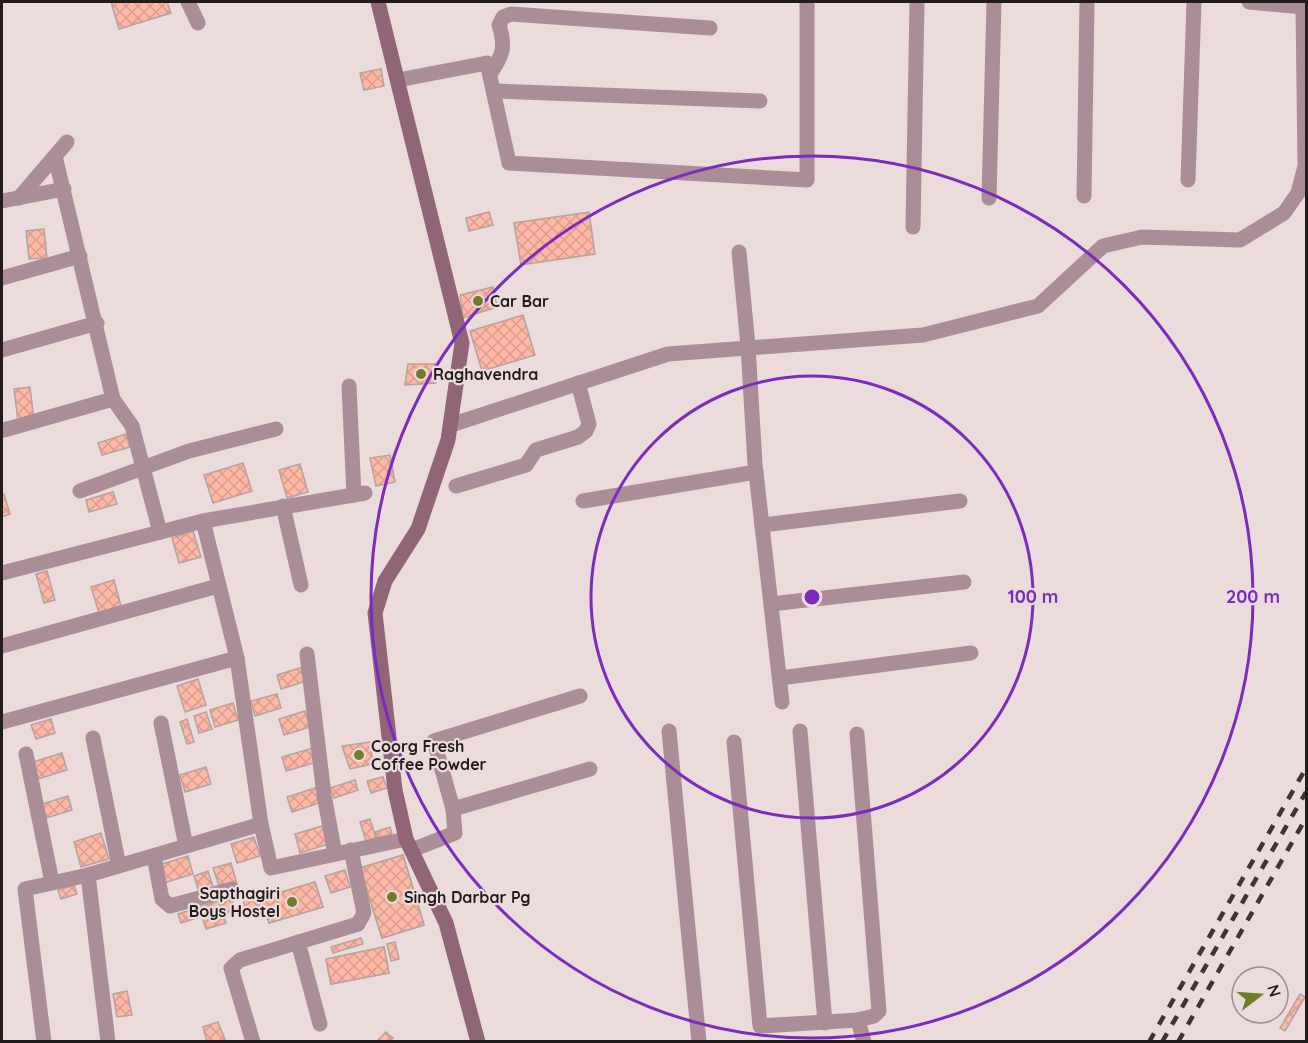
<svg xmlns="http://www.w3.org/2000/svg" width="1308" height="1043" font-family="Quicksand,sans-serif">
	<defs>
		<pattern id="building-cross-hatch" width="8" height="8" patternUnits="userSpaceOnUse" patternTransform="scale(1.5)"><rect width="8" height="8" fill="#feb7a4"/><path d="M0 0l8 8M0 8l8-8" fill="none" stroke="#d99d8d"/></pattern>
	</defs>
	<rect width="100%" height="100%" fill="#ebdbdb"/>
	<!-- building -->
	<g fill="url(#building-cross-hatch)" stroke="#b3a4a1" stroke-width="1.5">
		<polygon points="111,2 167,2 171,13 119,29"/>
		<polygon points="381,69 384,86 364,90 360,73"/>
		<polygon points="489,212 493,225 469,231 466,218"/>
		<polygon points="589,212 595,254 521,265 514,223"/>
		<polygon points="44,229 47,258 29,259 26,231"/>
		<polygon points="493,287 497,307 463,318 460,295"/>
		<polygon points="523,315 535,355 482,371 470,331"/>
		<polygon points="408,364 435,364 436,383 405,385"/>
		<polygon points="30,387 34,420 18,421 14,389"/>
		<polygon points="126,434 130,447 102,455 98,443"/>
		<polygon points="390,455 395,482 376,486 370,458"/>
		<polygon points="243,463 252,491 213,503 204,475"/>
		<polygon points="300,464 308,492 287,498 279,470"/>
		<polygon points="113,492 117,504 89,512 86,500"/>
		<polygon points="4,494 10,514 2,517 2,495"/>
		<polygon points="193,531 201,557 179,563 172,538"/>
		<polygon points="47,571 55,600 44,603 36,574"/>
		<polygon points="114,580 121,606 99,613 91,587"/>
		<polygon points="303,667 307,681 281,689 277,675"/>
		<polygon points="198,679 206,705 185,712 177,686"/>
		<polygon points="277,694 281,708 255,716 251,701"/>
		<polygon points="233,703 238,720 215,727 210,710"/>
		<polygon points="305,711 310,727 284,735 279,719"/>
		<polygon points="206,712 212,729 199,733 194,716"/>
		<polygon points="51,719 55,733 36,739 31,725"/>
		<polygon points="187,719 194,742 187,744 180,722"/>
		<polygon points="370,742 373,764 350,769 342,746"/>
		<polygon points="313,748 317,762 286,771 282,757"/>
		<polygon points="62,753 67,770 38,779 33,762"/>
		<polygon points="206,767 211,784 185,792 180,775"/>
		<polygon points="383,777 387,788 371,793 367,781"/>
		<polygon points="355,780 358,790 334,798 330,788"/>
		<polygon points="318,787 322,802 292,812 287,797"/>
		<polygon points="68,796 72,810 43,819 39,805"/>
		<polygon points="370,819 376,838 366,841 360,822"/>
		<polygon points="322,826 328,844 300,853 295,834"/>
		<polygon points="390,827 392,834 377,838 375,832"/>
		<polygon points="101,833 109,859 81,867 74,842"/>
		<polygon points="254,837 260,856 237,863 231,844"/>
		<polygon points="403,855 424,925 382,938 360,868"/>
		<polygon points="403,855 424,925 382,938 360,868"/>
		<polygon points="188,856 193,874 164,883 159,865"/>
		<polygon points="231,863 237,884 220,889 213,868"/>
		<polygon points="345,870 350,887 331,893 325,876"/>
		<polygon points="208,871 214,890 200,895 194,876"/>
		<polygon points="315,882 323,907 269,923 262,898"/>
		<polygon points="315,882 323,907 269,923 262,898"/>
		<polygon points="74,885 77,894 61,899 58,890"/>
		<polygon points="256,892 262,913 248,917 242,897"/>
		<polygon points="231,895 235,910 225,913 220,898"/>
		<polygon points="219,901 226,923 206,929 199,907"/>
		<polygon points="197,908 200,917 181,923 178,914"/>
		<polygon points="361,938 363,944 333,953 331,947"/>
		<polygon points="395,942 399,959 391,961 387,944"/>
		<polygon points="384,947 389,973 331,984 326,959"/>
		<polygon points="384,947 389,973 331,984 326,959"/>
		<polygon points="127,991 132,1015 117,1017 113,994"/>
		<polygon points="1300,994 1305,997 1285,1031 1280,1028"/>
		<polygon points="218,1022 226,1042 207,1042 203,1027"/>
		<polygon points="386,1032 393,1038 389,1042 376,1042"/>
	</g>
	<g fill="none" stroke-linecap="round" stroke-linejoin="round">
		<!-- street -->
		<g stroke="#ab8d98" stroke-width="15">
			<polyline points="188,2 198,23"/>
			<path d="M490,74C503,55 506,47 499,25L503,17L511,14L710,28"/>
			<polyline points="398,80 487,63 509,163 807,180 807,2"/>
			<polyline points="495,91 760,101"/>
			<polyline points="55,156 113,399 132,426 160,532"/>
			<polyline points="1188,180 1194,2"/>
			<polyline points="1084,196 1087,2"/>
			<polyline points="19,198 67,142"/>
			<polyline points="989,198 994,2"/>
			<polyline points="2,201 64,189"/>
			<polyline points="913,227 917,2"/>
			<polyline points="739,252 748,346 755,464 782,702"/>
			<polyline points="2,278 80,256"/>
			<polyline points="2,350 97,323"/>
			<polyline points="349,386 354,495"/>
			<polyline points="451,425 668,354 923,335 1038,306 1103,246 1142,237 1240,240 1284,213 1298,193 1305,166 1303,7 1249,2"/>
			<polyline points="4,430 113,399"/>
			<polyline points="456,486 526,465 536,450 578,437 586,431 589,424 578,383"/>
			<polyline points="80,491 189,451 276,429"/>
			<polyline points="583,501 756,472"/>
			<polyline points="283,506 301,585"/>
			<polyline points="203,521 237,658 261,824 271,868 406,839"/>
			<polyline points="762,525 960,501"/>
			<polyline points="2,573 203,521 365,493"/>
			<polyline points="771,604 964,582"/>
			<polyline points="2,646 218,586"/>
			<polyline points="307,654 324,795 335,854"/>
			<polyline points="780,678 971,653"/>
			<polyline points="2,722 237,658"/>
			<polyline points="161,723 186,846"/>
			<polyline points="669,731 699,1042"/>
			<polyline points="800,731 825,1023"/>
			<polyline points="857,734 879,1011 874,1016 858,1020 864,1042"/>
			<polyline points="93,738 119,866"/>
			<polyline points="734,742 760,1026 858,1020"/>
			<polyline points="26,754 52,882"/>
			<polyline points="453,809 590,769"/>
			<polyline points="412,850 455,833 453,809 434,741 580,696"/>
			<polyline points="154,856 162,899 170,906 232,889"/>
			<polyline points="88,875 108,1042"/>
			<polyline points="298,942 320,1024"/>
			<polyline points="44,1042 25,889 88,875 261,824"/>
			<polyline points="253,1042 231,968 240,960 358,924 364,913 351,850"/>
		</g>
		<!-- secondary -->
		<polyline stroke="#906576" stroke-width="15" points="378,2 462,343 448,440 418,529 385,581 375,613 395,790 406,839 446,923 478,1042"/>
		<!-- rail -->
		<g stroke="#3c3435" stroke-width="4.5" stroke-dasharray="10 10" stroke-linecap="butt">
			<polyline points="1149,1042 1306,768"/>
			<polyline points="1162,1042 1306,792"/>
			<polyline points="1178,1042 1306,818"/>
		</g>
	</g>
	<!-- distance rings -->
	<g fill="none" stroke="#7b2cbf" stroke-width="3">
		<circle cx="812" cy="597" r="221"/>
		<circle cx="812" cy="597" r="441"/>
	</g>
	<!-- markers -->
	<g fill="#727d2a" stroke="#ebdbdb" stroke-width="2">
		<circle cx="478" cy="301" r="6"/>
		<circle cx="421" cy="374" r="6"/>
		<circle cx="359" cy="755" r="6"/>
		<circle cx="392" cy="897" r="6"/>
		<circle cx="292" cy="902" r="6"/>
	</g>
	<g text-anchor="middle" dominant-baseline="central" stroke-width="4.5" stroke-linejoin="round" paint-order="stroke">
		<!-- poi labels -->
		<g font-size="16" font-weight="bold" fill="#211b1c" stroke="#ebdbdb" text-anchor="start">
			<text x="490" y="301">Car Bar</text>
			<text x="433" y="374">Raghavendra</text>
			<text x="371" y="746">Coorg Fresh<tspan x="371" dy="18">Coffee Powder</tspan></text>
			<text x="280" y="893" text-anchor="end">Sapthagiri<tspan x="280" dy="18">Boys Hostel</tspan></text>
			<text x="404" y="897">Singh Darbar Pg</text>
		</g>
	</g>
	<circle cx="812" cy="597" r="9" fill="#7b2cbf" stroke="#ebdbdb" stroke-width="3"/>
	<g font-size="18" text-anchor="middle" font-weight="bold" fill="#7b2cbf" stroke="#ebdbdb" stroke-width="4.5" stroke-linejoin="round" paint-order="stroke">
		<text x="1033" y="603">100 m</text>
		<text x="1253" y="603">200 m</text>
	</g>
	<!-- border -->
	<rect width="1308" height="1043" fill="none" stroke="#211b1c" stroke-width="6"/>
	<!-- north arrow -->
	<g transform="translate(1260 995) rotate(73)"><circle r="28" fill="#ebdbdb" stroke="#9a8e8f" stroke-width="1.5"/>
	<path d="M0-4.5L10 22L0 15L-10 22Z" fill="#727d2a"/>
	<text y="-9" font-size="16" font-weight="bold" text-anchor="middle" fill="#211b1c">N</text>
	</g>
</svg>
